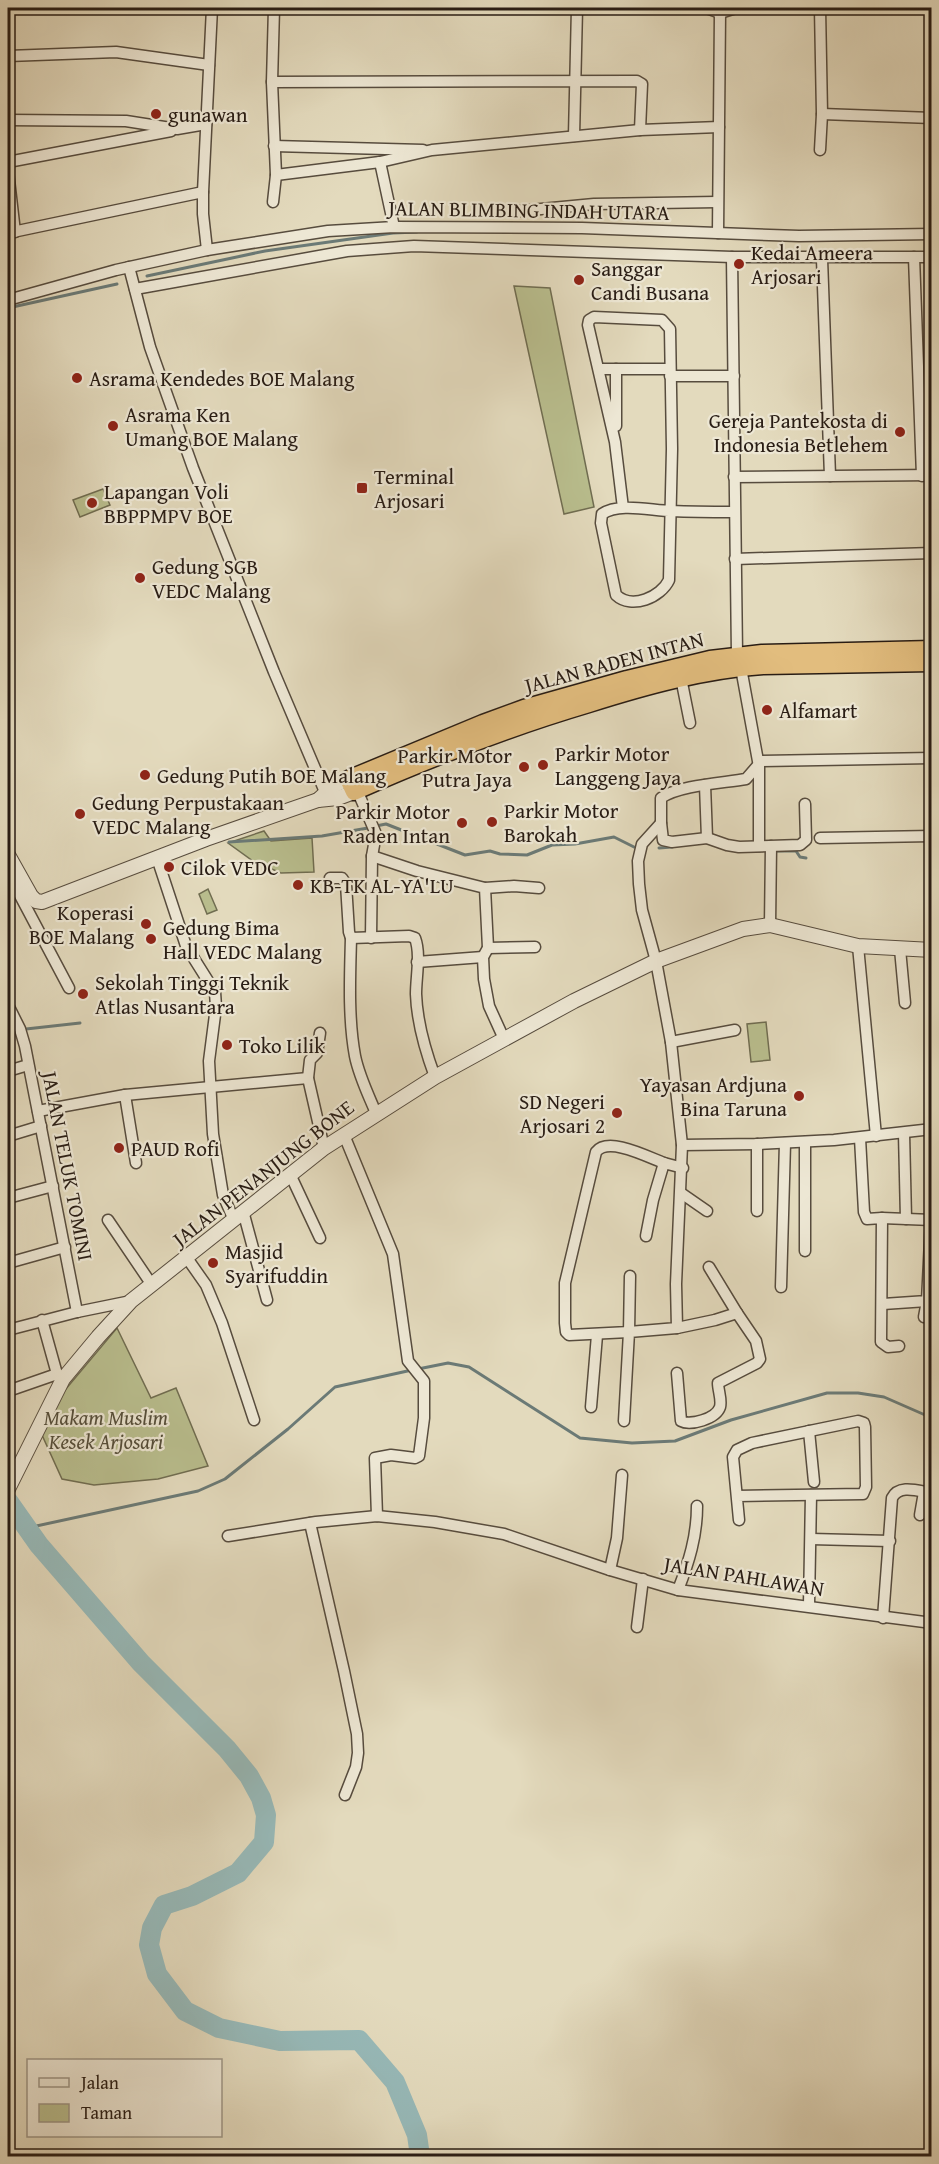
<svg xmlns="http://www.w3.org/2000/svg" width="939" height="2164" font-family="'Gentium Book Plus',serif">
	<rect width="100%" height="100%" fill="#e3dabd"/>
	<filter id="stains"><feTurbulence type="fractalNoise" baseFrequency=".00333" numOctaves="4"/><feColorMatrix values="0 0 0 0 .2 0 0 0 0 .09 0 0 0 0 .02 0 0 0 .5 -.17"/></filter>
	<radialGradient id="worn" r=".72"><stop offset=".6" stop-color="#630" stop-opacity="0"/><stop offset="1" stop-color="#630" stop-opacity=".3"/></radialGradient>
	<!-- green -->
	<g fill="#b9be8e" stroke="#706d51" stroke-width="1.5">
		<polygon points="514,286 550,288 594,507 564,514"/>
		<polygon points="103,489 110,505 80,517 73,500"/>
		<polygon points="264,831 271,841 312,838 314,872 281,873 253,861 228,843"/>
		<polygon points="208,889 217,910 207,914 199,894"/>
		<polygon points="766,1022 770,1060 751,1062 747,1024"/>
		<polygon points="117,1328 151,1398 176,1388 208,1466 158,1479 94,1485 62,1479 42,1435 65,1390"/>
	</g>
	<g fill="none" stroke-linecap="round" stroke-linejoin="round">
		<!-- stream -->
		<g stroke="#6b7a76" stroke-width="3">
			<polyline points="147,276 265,251 393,233 417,232"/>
			<polyline points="8,308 117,284"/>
			<polyline points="376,826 386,824 465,855 490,851 500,854 527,855 552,845 575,844 614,837 634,847"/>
			<polyline points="229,842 322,836 368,828"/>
			<polyline points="659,848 672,847"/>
			<polyline points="776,851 796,851 800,857 806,858"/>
			<polyline points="26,1029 80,1023"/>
			<polyline points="8,1031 17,1030"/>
			<polyline points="418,1369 448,1363 469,1367 580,1438 632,1443 675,1441 731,1420 827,1393 858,1393 884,1397 932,1418"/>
			<polyline points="27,1528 198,1491 225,1479 288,1429 335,1387 412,1370"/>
		</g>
		<!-- river -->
		<polyline stroke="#97b9b8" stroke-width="20" points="8,1501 39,1545 141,1663 227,1749 249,1776 261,1798 266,1815 264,1842 238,1873 192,1896 164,1905 152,1928 149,1945 157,1974 185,2011 219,2028 280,2041 359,2040 395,2082 417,2135 420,2156"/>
		<!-- minor casing -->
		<g stroke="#574c3e" stroke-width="13">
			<g id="minor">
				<polyline points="706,8 720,13 736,8"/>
				<polyline points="820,8 822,114 820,150"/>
				<polyline points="8,56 116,52 209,65"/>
				<polyline points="272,82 637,81 642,84 640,130"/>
				<polyline points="822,114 932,118"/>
				<polyline points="8,120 126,121 177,129 206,124"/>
				<polyline points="574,136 577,8"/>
				<polyline points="274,146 423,150"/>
				<polyline points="8,162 171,131"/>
				<polyline points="380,162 394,227"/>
				<polyline points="8,171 15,232"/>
				<polyline points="276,175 380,162 432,150 640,130 719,127"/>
				<polyline points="273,202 276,175 272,82 274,8"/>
				<polyline points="520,211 594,204 717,202"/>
				<polyline points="8,233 203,192"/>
				<polyline points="718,233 720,13"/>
				<polyline points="207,250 203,214 203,192 212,8"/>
				<polyline points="732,257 737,655"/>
				<polyline points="914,257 922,476"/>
				<polyline points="822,259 830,476"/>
				<polyline points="129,267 150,347 193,468 274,672 328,799"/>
				<polyline points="135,289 347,251 414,246 732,257 932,257"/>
				<polyline points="8,300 116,270 207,250 328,231 394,227 582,228 799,236 932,234"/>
				<polyline points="599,369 670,369"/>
				<polyline points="670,376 734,376"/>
				<polyline points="616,426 616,369"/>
				<polyline points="734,477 932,475"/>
				<path d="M623,508L615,442L588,325L589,320L594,317L662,320L670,329L672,449L669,580C661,597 632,610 616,595L601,523L602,514C620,502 652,511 672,511C693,512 714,512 734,512"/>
				<polyline points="735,559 932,553"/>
				<polyline points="741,668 758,761 932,758"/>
				<polyline points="681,678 690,723"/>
				<path d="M759,764L746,779C724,783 679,785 661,798V823L663,840L672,842L707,838L727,845L739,847L800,845L806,840L805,804"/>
				<polyline points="705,785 707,838"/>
				<polyline points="357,790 376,834 372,856 371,938"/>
				<polyline points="820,838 932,836"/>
				<polyline points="759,846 759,763"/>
				<polyline points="372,856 417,871 485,888 488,948 483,957 484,979 489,1006 504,1039"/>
				<polyline points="157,858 186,946 215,992 216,1007 209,1061 213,1134 223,1195 233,1218"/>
				<polyline points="8,873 69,988"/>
				<path d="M330,878H342L346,884L349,932L351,938C350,976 348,1018 355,1056C359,1076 368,1094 376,1113"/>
				<polyline points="485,888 514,886 539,888"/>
				<polyline points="770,925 771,846"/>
				<path d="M351,938L409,936L415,938C421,954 416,977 416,994C417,1023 425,1050 435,1077"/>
				<polyline points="858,946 876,1136"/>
				<polyline points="488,948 535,947"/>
				<polyline points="900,949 905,1003"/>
				<polyline points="417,962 483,957"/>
				<polyline points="8,1005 20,1029 25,1046 77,1312"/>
				<polyline points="320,1033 317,1053 310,1060 308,1078 324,1148"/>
				<polyline points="671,1042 735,1030"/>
				<polyline points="8,1071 28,1065"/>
				<polyline points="125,1095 136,1163"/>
				<polyline points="38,1111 125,1095 308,1078"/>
				<polyline points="904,1133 906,1219"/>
				<polyline points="344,1135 393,1254 408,1361 424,1381 424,1418 419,1456 415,1458 391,1455 375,1458 377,1516"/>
				<polyline points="8,1136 41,1126"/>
				<polyline points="860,1138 864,1212 867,1219 882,1218 881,1342 888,1347 899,1346"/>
				<polyline points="757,1144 757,1211"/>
				<polyline points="682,1145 757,1144 834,1140 932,1129"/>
				<polyline points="290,1174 320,1238"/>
				<polyline points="681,1193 707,1211"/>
				<polyline points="8,1198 53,1186"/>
				<polyline points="243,1211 267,1300"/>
				<polyline points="882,1218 932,1220"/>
				<polyline points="108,1220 152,1285"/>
				<polyline points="646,1236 653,1200 664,1163 683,1168"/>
				<polyline points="805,1251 805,1142"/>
				<polyline points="187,1258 206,1285 222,1323 254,1420"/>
				<polyline points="8,1263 65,1247"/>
				<path d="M630,1276L629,1332L569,1335L566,1332L565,1323V1283L596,1152C608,1136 648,1157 664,1163"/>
				<polyline points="781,1287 785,1143"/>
				<polyline points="883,1304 927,1301 931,1220"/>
				<polyline points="924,1317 927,1301"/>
				<polyline points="42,1320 57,1374 63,1379"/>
				<polyline points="677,1328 715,1320 737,1313 709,1267"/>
				<polyline points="8,1330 77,1312 131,1301"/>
				<path d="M677,1373L681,1421C690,1426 716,1419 720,1407C722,1400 718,1390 718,1383L757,1363L760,1359L756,1341L737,1313"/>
				<polyline points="8,1391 57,1374"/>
				<polyline points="591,1407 597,1335"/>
				<polyline points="624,1421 629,1332 677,1328 676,1284 682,1145 671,1042 656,961 642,910 639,884 638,861 642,844 661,823"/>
				<polyline points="809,1431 814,1482"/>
				<polyline points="737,1496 863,1494 866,1487 865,1427 864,1423 858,1421 752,1443 737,1450 733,1457 739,1520"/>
				<polyline points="920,1515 924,1492"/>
				<polyline points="310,1523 344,1671 357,1734 358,1753 356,1767 345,1795"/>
				<polyline points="228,1536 316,1522 377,1516 435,1522 504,1534 610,1570 678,1590 932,1623"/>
				<polyline points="811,1539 890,1541"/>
				<polyline points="610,1570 617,1538 622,1475"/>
				<path d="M678,1590C689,1562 697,1536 697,1506"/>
				<polyline points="809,1605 811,1495"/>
				<path d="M883,1618L892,1498C899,1484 918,1491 932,1493"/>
				<polyline points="637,1627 643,1579"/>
			</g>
		</g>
		<!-- tertiary casing -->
		<g stroke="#574c3e" stroke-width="16">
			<g id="tertiary">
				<polyline points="318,800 333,786 348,779"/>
				<polyline points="8,855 31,896 36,901 42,902 206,839 318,800 338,798 354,792"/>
				<polyline points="8,1489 63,1379 98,1337 131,1301 324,1148 435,1077 574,1001 656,961 743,929 770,925 858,946 932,950"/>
			</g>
		</g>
		<!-- trunk casing -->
		<g stroke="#281c14" stroke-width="19">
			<path id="trunk" d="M932,649L762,653L710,659L627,679L524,708L483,723L348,779L354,792C431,758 508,728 589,704C646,686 704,670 763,666L932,663"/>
		</g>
		<!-- minor -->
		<use href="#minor" stroke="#ede7d4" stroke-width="10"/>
		<!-- tertiary -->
		<use href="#tertiary" stroke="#ede7d4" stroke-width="14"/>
		<!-- trunk -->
		<use href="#trunk" stroke="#e2bd7e" stroke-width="16"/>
	</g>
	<!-- markers -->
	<g fill="#8f2418" stroke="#ede7d4" stroke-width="2">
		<circle cx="156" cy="114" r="6"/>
		<circle cx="739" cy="264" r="6"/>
		<circle cx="579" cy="280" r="6"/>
		<circle cx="77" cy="378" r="6"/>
		<circle cx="113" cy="426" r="6"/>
		<circle cx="900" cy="432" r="6"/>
		<rect x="356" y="482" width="12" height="12" rx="3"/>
		<circle cx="92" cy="503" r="6"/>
		<circle cx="140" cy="578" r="6"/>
		<circle cx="767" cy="710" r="6"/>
		<circle cx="543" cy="765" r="6"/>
		<circle cx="524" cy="767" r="6"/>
		<circle cx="145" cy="775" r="6"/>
		<circle cx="80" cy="814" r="6"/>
		<circle cx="492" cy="822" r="6"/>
		<circle cx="462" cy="823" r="6"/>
		<circle cx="169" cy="867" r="6"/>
		<circle cx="298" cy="885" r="6"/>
		<circle cx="146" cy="924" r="6"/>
		<circle cx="151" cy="939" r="6"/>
		<circle cx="83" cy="994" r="6"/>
		<circle cx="227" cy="1045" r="6"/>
		<circle cx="799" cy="1096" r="6"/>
		<circle cx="617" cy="1113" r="6"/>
		<circle cx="119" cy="1148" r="6"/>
		<circle cx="213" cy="1263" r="6"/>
	</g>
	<g text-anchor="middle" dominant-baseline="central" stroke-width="4.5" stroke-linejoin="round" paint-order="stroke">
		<!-- poi labels -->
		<g font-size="21" fill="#281c14" stroke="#ede7d4" text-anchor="start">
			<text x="168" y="114">gunawan</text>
			<text x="751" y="252">Kedai Ameera<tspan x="751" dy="24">Arjosari</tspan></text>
			<text x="591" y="268">Sanggar<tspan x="591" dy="24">Candi Busana</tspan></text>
			<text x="89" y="378">Asrama Kendedes BOE Malang</text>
			<text x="125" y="414">Asrama Ken<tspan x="125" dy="24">Umang BOE Malang</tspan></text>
			<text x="888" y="420" text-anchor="end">Gereja Pantekosta di<tspan x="888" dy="24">Indonesia Betlehem</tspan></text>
			<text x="374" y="476">Terminal<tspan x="374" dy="24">Arjosari</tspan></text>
			<text x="104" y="491">Lapangan Voli<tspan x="104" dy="24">BBPPMPV BOE</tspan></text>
			<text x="152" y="566">Gedung SGB<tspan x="152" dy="24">VEDC Malang</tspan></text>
			<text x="779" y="710">Alfamart</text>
			<text x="555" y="753">Parkir Motor<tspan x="555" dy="24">Langgeng Jaya</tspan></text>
			<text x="512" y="755" text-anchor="end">Parkir Motor<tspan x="512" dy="24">Putra Jaya</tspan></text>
			<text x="157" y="775">Gedung Putih BOE Malang</text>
			<text x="92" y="802">Gedung Perpustakaan<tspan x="92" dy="24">VEDC Malang</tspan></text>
			<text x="504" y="810">Parkir Motor<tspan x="504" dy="24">Barokah</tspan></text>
			<text x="450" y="811" text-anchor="end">Parkir Motor<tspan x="450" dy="24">Raden Intan</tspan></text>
			<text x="181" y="867">Cilok VEDC</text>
			<text x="310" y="885">KB-TK AL-YA'LU</text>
			<text x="134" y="912" text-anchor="end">Koperasi<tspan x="134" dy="24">BOE Malang</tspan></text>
			<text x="163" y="927">Gedung Bima<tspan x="163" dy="24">Hall VEDC Malang</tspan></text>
			<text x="95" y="982">Sekolah Tinggi Teknik<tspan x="95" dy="24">Atlas Nusantara</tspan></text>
			<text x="239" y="1045">Toko Lilik</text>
			<text x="787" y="1084" text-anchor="end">Yayasan Ardjuna<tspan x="787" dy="24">Bina Taruna</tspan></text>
			<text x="605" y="1101" text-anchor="end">SD Negeri<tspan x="605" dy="24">Arjosari 2</tspan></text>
			<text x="131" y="1148">PAUD Rofi</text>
			<text x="225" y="1251">Masjid<tspan x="225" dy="24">Syarifuddin</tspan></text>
		</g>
		<!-- street labels -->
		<g font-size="21" fill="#281c14" stroke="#ede7d4">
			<text transform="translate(529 210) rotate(1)">JALAN BLIMBING INDAH UTARA</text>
			<text transform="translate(614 662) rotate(-15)">JALAN RADEN INTAN</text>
			<text transform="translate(68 1166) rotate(79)">JALAN TELUK TOMINI</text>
			<text transform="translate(263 1173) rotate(-38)">JALAN PENANJUNG BONE</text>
			<text transform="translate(744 1576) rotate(9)">JALAN PAHLAWAN</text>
		</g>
		<!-- park labels -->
		<g font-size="21" font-style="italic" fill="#544d39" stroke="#ede7d4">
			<text x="106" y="1417">Makam Muslim<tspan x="106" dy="24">Kesek Arjosari</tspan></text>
		</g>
	</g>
	<!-- margin -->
	<rect width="939" height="2164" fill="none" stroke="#e3dabd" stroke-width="30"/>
	<rect x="9" y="9" width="921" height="2146" fill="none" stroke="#281c14" stroke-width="3"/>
	<rect x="15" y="15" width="909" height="2134" fill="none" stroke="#281c14" stroke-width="1.5"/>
	<!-- legend -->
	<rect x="27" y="2059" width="195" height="78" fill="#ede7d4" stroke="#9e9687" stroke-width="1.5"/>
	<rect x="39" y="2078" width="30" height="9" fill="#ede7d4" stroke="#9e9687" stroke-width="1.5"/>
	<text x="81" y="2089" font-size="18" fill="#281c14">Jalan</text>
	<rect x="39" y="2104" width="30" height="18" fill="#b9be8e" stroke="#9e9687" stroke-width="1.5"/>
	<text x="81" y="2119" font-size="18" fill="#281c14">Taman</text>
	<rect width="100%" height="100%" filter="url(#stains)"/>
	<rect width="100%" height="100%" fill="url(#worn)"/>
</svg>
